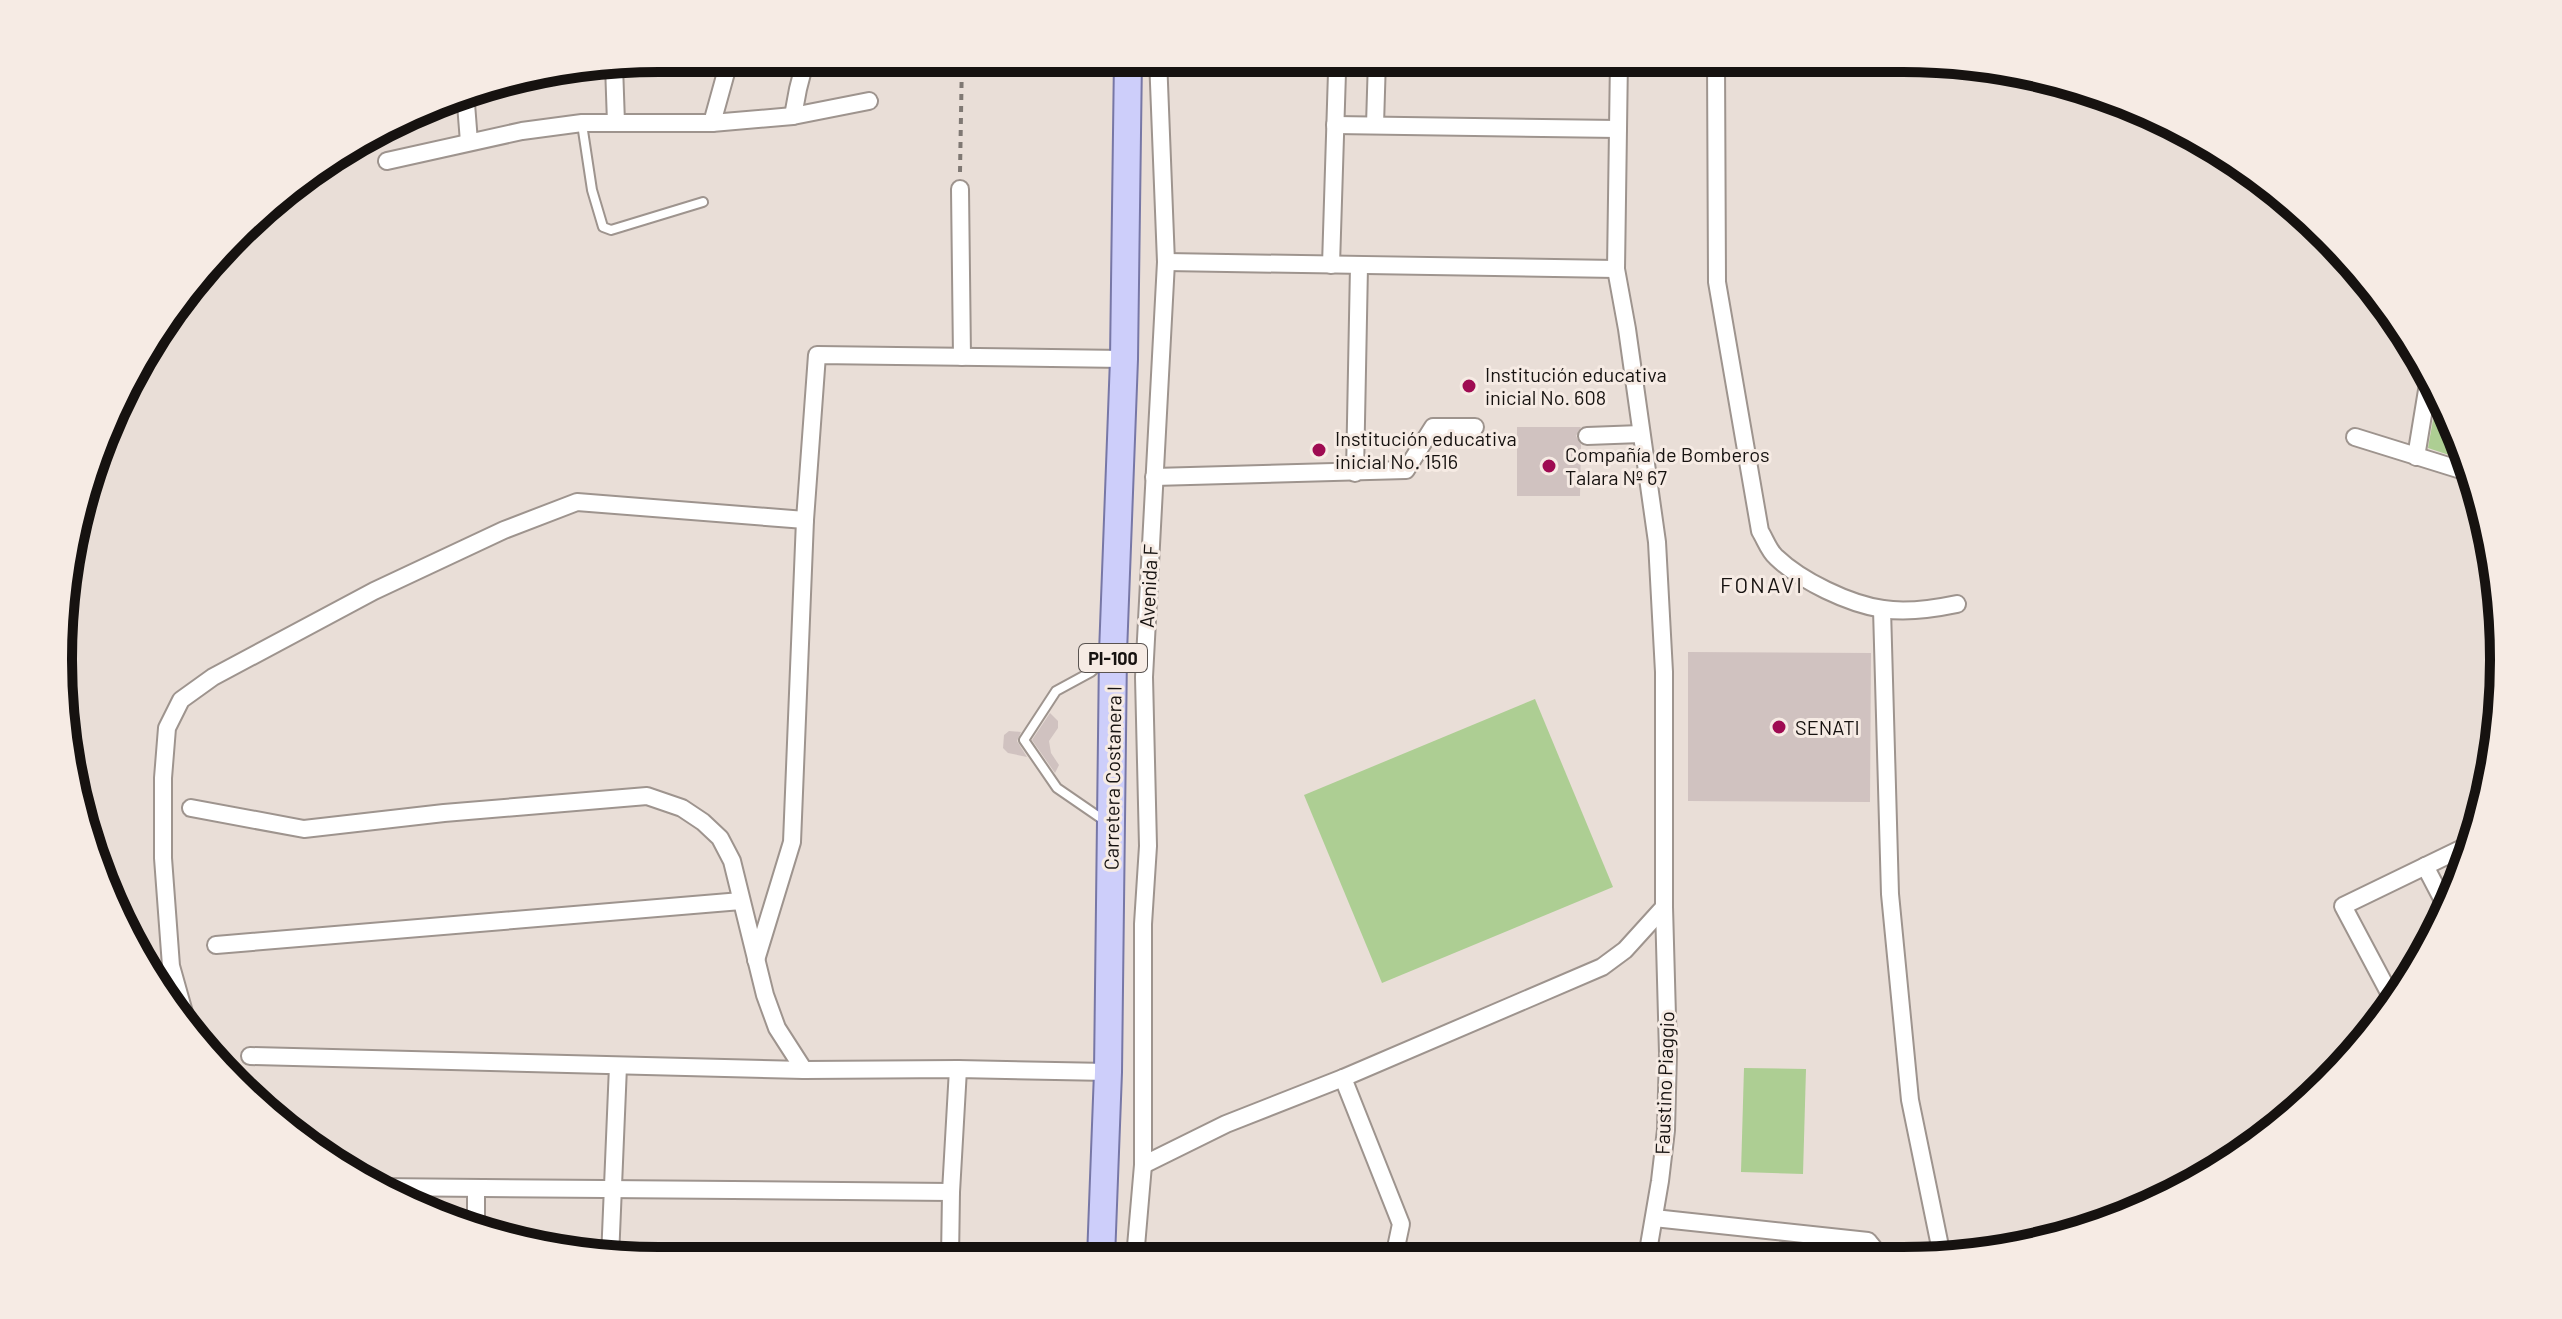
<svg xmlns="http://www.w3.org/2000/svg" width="2562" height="1319" font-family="Barlow,sans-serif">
	<rect width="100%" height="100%" fill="#e9ded7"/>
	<!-- green -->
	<g fill="#adce93">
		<polygon points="2438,392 2470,462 2428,448"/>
		<polygon points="1535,699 1613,887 1382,983 1304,795"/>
		<polygon points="1744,1068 1806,1069 1803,1174 1741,1172"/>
	</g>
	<!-- building -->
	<g fill="#d0c2c0">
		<polygon points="1517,427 1581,427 1576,436 1581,445 1580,496 1517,496"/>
		<polygon points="1688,652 1871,653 1870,802 1688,801"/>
		<polygon points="1050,713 1058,721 1058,728 1049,741 1051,753 1059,765 1055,773 1032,740"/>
		<polygon points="1009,731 1021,732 1017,741 1027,757 1008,753 1003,748 1004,735"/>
	</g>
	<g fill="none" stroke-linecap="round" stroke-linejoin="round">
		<!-- service casing -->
		<g stroke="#9e948e" stroke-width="12">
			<g id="service">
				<polyline points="582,124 592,190 603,227 611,230 703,202"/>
				<polyline points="1105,821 1057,788 1024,740 1056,691 1091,672 1106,659"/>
			</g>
		</g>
		<!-- minor casing -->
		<g stroke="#9e948e" stroke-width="20">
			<g id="minor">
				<polyline points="1619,59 1616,269 1627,329 1657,542 1664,672 1664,907 1668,1053 1666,1130 1660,1181 1647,1257"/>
				<path d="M1716,59L1717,282L1760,531C1765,539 1769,551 1776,557C1801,581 1849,604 1883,609C1907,613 1933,609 1957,604"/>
				<polyline points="614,65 616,123"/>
				<polyline points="465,91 469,142"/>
				<polyline points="793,116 798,89 806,58"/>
				<polyline points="712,123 730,58"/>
				<polyline points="1335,125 1618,129"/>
				<polyline points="1375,125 1377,59"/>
				<polyline points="387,161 522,131 582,123 712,123 793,116 869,101"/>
				<polyline points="960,189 962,357"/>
				<polyline points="1166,262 1616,269"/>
				<polyline points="1331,265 1337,72"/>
				<polyline points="1587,436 1641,434"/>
				<polyline points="2355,437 2474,474"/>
				<polyline points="2416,457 2430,372"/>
				<polyline points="1355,473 1359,266"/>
				<polyline points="1154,477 1406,470 1433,427 1475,427"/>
				<polyline points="1882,609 1890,894 1910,1100 1942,1256"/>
				<polyline points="191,808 304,829 444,813 647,796 682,808 703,822 720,838 732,861 765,995 777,1028 804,1070"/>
				<polyline points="2425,866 2448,910"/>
				<polyline points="216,945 741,901"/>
				<polyline points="756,960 792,842 805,520 817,355 1124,359"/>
				<polyline points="2394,1002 2343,906 2473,843"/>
				<polyline points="185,1016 171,966 163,858 163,778 167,728 181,700 213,677 374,591 504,530 577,502 805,520"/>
				<polyline points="250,1056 804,1070 958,1069 1108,1072"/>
				<polyline points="1343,1078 1401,1224 1394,1257"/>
				<polyline points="1143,1165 1226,1124 1343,1078 1602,967 1625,950 1664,907"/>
				<polyline points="376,1187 951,1192"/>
				<polyline points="476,1188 476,1230"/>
				<polyline points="1654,1218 1868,1241 1880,1256"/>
				<polyline points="610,1258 618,1066"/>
				<polyline points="1135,1258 1143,1165 1143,924 1148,846 1144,677 1166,262 1158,58"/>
				<polyline points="614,1259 679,1260"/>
				<polyline points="950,1259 951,1192 958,1069"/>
			</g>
		</g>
		<!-- primary casing -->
		<g stroke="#7777a6" stroke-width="30">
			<polyline id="primary" points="1101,1258 1108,1072 1113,653 1124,359 1128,58"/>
		</g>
		<!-- path -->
		<polyline stroke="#7f7873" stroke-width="4" stroke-dasharray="6 6" stroke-linecap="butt" points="960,172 962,58"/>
		<!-- service -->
		<use href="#service" stroke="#fff" stroke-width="8"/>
		<!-- minor -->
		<use href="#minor" stroke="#fff" stroke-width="16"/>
		<!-- primary -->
		<use href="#primary" stroke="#cdcefa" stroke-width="26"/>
	</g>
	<!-- markers -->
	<g fill="#9f0b52" stroke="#f6ebe4" stroke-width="3">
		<circle cx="1469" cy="386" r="8"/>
		<circle cx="1319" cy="450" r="8"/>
		<circle cx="1549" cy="466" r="8"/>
		<circle cx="1779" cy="727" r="8"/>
	</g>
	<g text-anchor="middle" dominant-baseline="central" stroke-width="6" stroke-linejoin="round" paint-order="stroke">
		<!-- shield labels -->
		<rect fill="#f6ebe4" stroke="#595350" stroke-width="2" x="1079" y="644" width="68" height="28" rx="6"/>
		<g font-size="18" font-weight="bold" fill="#161210">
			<text x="1113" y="658">PI-100</text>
		</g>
		<!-- poi labels -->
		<g font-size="20" fill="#161210" stroke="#f6ebe4" text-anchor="start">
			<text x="1485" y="374">Institución educativa<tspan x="1485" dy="23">inicial No. 608</tspan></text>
			<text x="1335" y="438">Institución educativa<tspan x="1335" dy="23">inicial No. 1516</tspan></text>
			<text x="1565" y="454">Compañía de Bomberos<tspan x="1565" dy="23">Talara Nº 67</tspan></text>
			<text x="1795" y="727">SENATI</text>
		</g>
		<!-- street labels -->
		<g font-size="20" fill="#161210" stroke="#f6ebe4">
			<text transform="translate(1148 586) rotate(-87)">Avenida F</text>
			<text transform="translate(1112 778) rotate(-89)">Carretera Costanera I</text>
			<text transform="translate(1664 1083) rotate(-88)">Faustino Piaggio</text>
		</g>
		<!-- neighbourhood labels -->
		<g font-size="22" letter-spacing="2" fill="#161210" stroke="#f6ebe4">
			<text x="1762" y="584">FONAVI</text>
		</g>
	</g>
	<!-- crop -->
	<path d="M0 0H2562V1319H0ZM659 72H1903A587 587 0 0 1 2490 659V660A587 587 0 0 1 1903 1247H659A587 587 0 0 1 72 660V659A587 587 0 0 1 659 72Z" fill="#f6ebe4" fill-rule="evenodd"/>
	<path fill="none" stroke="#161210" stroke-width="10" d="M659 72H1903A587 587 0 0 1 2490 659V660A587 587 0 0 1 1903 1247H659A587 587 0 0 1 72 660V659A587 587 0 0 1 659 72Z"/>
</svg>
